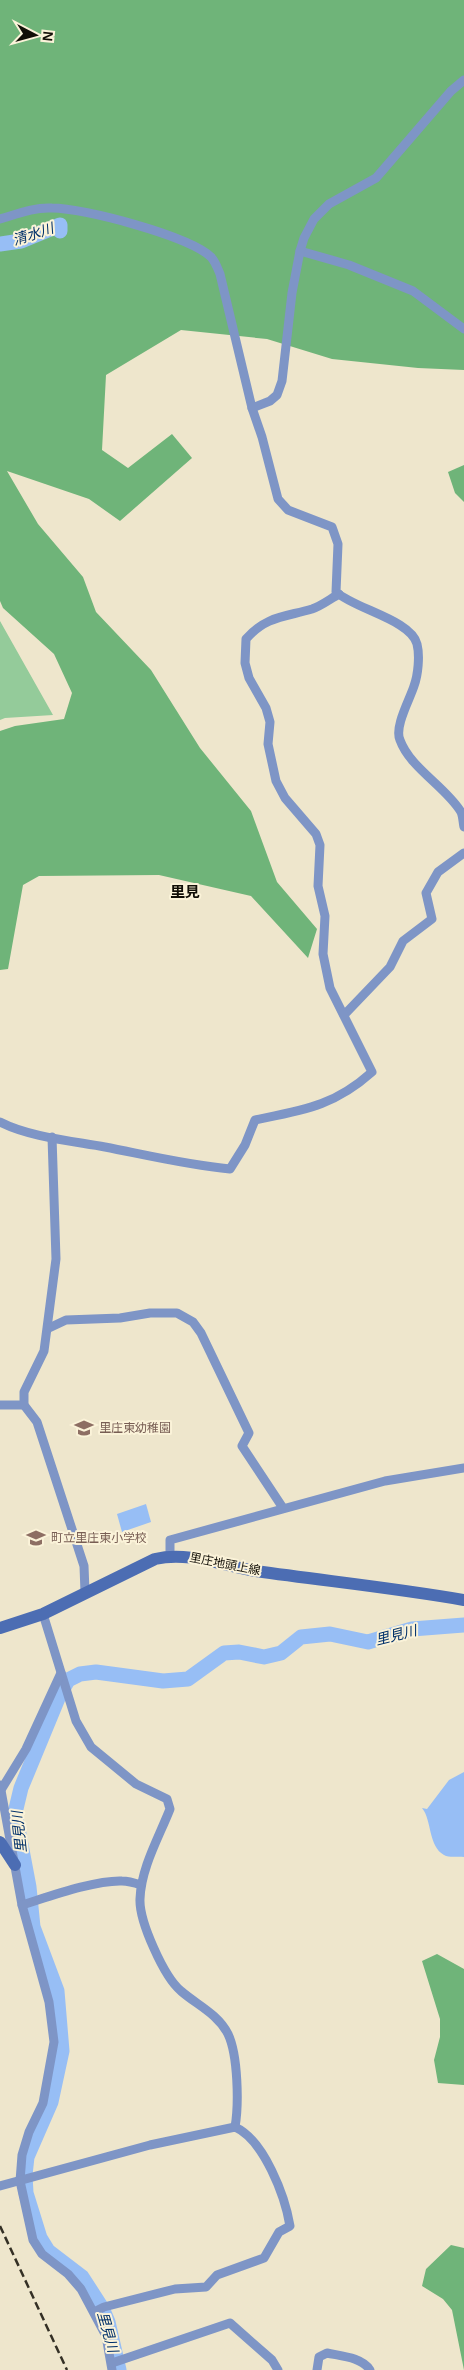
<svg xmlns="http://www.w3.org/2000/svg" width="464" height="2370" font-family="Arial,'Noto Sans JP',sans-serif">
	<rect width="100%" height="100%" fill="#eee6cc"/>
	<!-- green -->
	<polygon fill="#94cb9a" points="0,621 53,715 5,718 0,720"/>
	<!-- forest -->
	<g fill="#6fb479">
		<polygon points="0,0 464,0 464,370 418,368 332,359 267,339 181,330 106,375 102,450 128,468 172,434 192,458 120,521 89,499 7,471 38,524 83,577 96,612 151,670 200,748 251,811 277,882 317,929 308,958 251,896 159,875 39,876 23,885 8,969 0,970 0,731 15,726 64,719 72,693 54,654 3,608 0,601"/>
		<polygon points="464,465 464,502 455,493 448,472"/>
		<polygon points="437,1954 464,1969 464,2085 438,2083 434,2060 440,2037 440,2019 422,1961"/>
		<polygon points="451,2245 464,2248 464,2370 452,2310 443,2299 422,2286 426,2269"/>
	</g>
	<!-- water -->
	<g fill="#97bef5">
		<polygon points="146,1504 151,1522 122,1532 117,1514"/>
		<path d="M464,1772V1857C458,1856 449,1858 444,1855C428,1846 432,1820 422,1808L427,1809L449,1780Z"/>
	</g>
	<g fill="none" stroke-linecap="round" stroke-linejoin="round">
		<!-- river -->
		<g stroke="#97bef5" stroke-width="15">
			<polyline points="0,244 21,241 60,225 60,231"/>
			<polyline points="119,2370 108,2322 102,2308 82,2277 48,2251 40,2238 26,2193 25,2175 27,2157 51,2102 62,2051 57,1991 33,1927 29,1887 15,1813 21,1788 59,1696 68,1680 80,1674 96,1672 163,1681 188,1679 224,1653 239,1652 264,1657 281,1653 301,1637 330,1634 368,1642 412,1629 464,1625"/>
		</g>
		<!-- street -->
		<g stroke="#7e95c6" stroke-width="9">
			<path d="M0,219C17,214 34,207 52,208C84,208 189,236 211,257C215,261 218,269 220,274L252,408L262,437L278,499L288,510L332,527L338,544L336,592C355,609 411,620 417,644C420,656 418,675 414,686C410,699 394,727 400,740C410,768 446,787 461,812C463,816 463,823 464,827"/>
			<polyline points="300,251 349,265 413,291 464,329"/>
			<polyline points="252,408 270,401 277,395 282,381 292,293 300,251 304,238 314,219 329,204 376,178 451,91 464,80"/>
			<polyline points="344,1015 390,967 403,941 432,919 426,893 438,872 464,853"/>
			<path d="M0,1122C29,1137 72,1141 105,1147C146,1155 187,1165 230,1169L245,1145L255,1120C304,1110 334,1106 372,1072L330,988L323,954L325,916L318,886L320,845L316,834L285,798L276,781L268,744L270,722L266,708L249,678L245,663L246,639C266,616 285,617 312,609C321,606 330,599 339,594"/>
			<polyline points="52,1137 56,1259 44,1351 24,1392 24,1405 37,1422 84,1566 85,1592"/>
			<polyline points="49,1328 66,1320 120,1318 150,1313 177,1313 193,1322 201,1333 249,1433 242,1446 283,1508"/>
			<polyline points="0,1405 24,1405"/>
			<polyline points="170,1556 170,1540 385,1481 464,1468"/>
			<path d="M43,1614L76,1721L91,1747L136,1784L167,1799L170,1809C159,1837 141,1868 140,1899C139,1921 164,1977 181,1991C197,2005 218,2014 228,2034C238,2055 239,2104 235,2127"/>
			<polyline points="0,1785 22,1905 49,2002 54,2042 43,2103 29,2132 22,2155 20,2181 33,2240 42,2254 68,2274 81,2289 106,2336 112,2370"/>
			<polyline points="1,1790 26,1749 61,1673"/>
			<path d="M22,1905C48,1897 95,1880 122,1881C128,1881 135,1883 141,1885"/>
			<path d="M0,2186L150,2145L235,2127C264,2140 285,2196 290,2226L279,2232L264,2258L217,2275L206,2287L175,2289L104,2307L94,2312"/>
			<polyline points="112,2363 230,2323 272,2360 278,2370"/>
			<path d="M317,2370L319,2357L327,2353C340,2356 362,2357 370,2370"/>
		</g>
		<!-- secondary -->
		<g stroke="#4c6db3" stroke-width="12">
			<path d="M0,1628L43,1614L155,1559C189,1551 223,1566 256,1571C326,1581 395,1588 464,1600"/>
			<polyline points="0,1842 15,1865"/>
		</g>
		<!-- rail -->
		<polyline stroke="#343025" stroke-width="2.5" stroke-dasharray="8 4" stroke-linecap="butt" points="0,2226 67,2370"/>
	</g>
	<!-- icons -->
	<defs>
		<g id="school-bare" transform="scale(1.5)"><path d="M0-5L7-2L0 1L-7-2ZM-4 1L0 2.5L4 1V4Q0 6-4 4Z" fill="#8d6e63" stroke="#fbf3d9" stroke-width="2.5" paint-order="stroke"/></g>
	</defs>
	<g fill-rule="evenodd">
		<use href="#school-bare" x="84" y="1428"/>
		<use href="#school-bare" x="36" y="1538"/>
	</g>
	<g text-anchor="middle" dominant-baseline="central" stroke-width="4" stroke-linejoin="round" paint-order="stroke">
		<!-- education labels -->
		<g font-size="12" fill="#785e54" stroke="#fbf3d9" text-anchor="start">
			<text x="99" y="1428">里庄東幼稚園</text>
			<text x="51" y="1538">町立里庄東小学校</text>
		</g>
		<!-- street labels -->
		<g font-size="12" fill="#120f07" stroke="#fbf3d9">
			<text transform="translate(225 1564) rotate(11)">里庄地頭上線</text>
		</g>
		<!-- water labels -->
		<g font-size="14" font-style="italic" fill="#00306a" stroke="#fbf3d9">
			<text transform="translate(33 234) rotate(-18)">清水川</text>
			<text transform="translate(396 1635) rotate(-14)">里見川</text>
			<text transform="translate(19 1832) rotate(-96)">里見川</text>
			<text transform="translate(108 2332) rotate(74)">里見川</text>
		</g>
		<!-- quarter labels -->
		<g font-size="15" font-weight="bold" fill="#120f07" stroke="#fbf3d9">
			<text x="185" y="891">里見</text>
		</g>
	</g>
	<!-- north arrow -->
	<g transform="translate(35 35) rotate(96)" stroke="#fbf3d9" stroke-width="4" paint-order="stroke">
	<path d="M0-4L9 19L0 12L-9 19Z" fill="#120f07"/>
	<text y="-8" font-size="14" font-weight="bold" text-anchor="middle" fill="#120f07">N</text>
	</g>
</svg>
